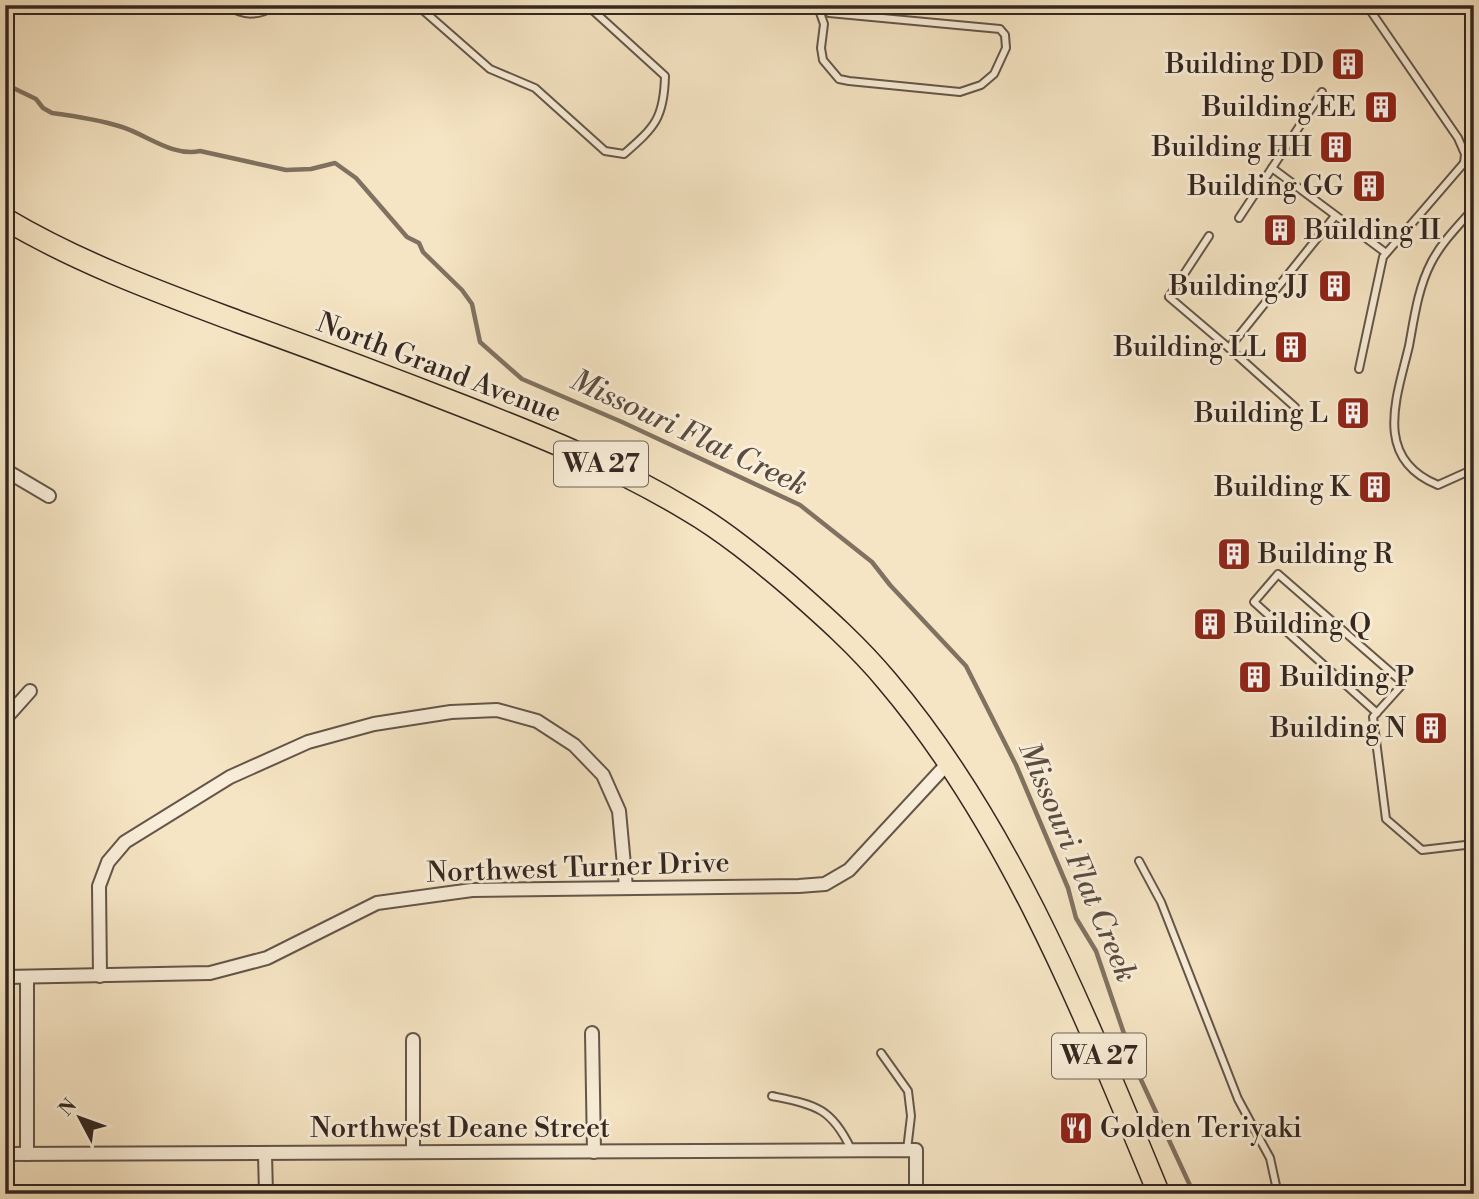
<svg xmlns="http://www.w3.org/2000/svg" width="1479" height="1199" font-family="'Libre Bodoni',serif">
	<rect width="100%" height="100%" fill="#f6e5c4"/>
	<filter id="stains"><feTurbulence type="fractalNoise" baseFrequency=".00286" numOctaves="4"/><feColorMatrix values="0 0 0 0 .2 0 0 0 0 .09 0 0 0 0 .02 0 0 0 .5 -.17"/></filter>
	<radialGradient id="worn" r=".72"><stop offset=".6" stop-color="#630" stop-opacity="0"/><stop offset="1" stop-color="#630" stop-opacity=".3"/></radialGradient>
	<g fill="none" stroke-linecap="round" stroke-linejoin="round">
		<!-- stream -->
		<path stroke="#807262" stroke-width="4.5" d="M5,84L36,99L43,108L52,113C75,116 100,120 122,127C147,135 173,157 200,151L286,170L311,169L335,163L356,178L407,237L419,243L423,252L462,290L472,304L480,342L522,379L622,422L800,505L872,562L890,585L966,666L1016,765L1068,888L1076,918L1096,951L1136,1069L1194,1194"/>
		<!-- service casing -->
		<g stroke="#64564a" stroke-width="10">
			<g id="service">
				<path d="M228,5C243,17 260,16 276,5"/>
				<path d="M417,5L490,69L535,88L605,151L624,154C655,127 664,118 665,76L587,5"/>
				<polyline points="815,5 829,13 1000,29 1005,35 1006,48 994,74 981,85 960,92 849,81 839,79 823,60 821,48 824,24 818,7"/>
				<polyline points="1464,163 1474,175"/>
				<polyline points="1272,168 1322,92"/>
				<path d="M1474,208C1459,225 1441,243 1431,263C1418,288 1414,319 1409,346C1397,397 1372,458 1438,485L1467,472L1474,482"/>
				<polyline points="1239,218 1272,168 1386,253"/>
				<polyline points="1209,236 1169,297 1229,348"/>
				<polyline points="1359,369 1383,257 1464,163 1465,154 1458,138 1370,10 1369,5"/>
				<polyline points="1295,407 1229,348 1335,216"/>
				<polyline points="1377,713 1254,602 1278,574 1402,682 1401,686 1373,717 1386,819 1422,850 1474,844"/>
				<polyline points="1139,861 1161,902 1238,1099 1270,1158 1277,1190"/>
				<polyline points="881,1053 908,1091 911,1116 907,1150"/>
				<path d="M772,1096C815,1105 831,1107 851,1149"/>
			</g>
		</g>
		<!-- minor casing -->
		<g stroke="#64564a" stroke-width="16">
			<g id="minor">
				<polyline points="5,470 49,496"/>
				<polyline points="5,719 30,691"/>
				<polyline points="100,976 99,886 108,862 125,842 230,777 308,742 374,724 451,712 497,710 537,721 574,745 603,775 619,811 626,887"/>
				<polyline points="5,977 210,973 267,958 377,903 472,890 799,886 825,884 849,870 949,762"/>
				<polyline points="27,977 27,1154"/>
				<polyline points="592,1033 594,1152"/>
				<polyline points="413,1040 413,1151"/>
				<polyline points="5,1154 916,1150 916,1194"/>
				<polyline points="265,1154 266,1194"/>
			</g>
		</g>
		<!-- primary casing -->
		<g stroke="#332721" stroke-width="24">
			<path id="primary" d="M5,219C79,263 159,292 239,322C314,349 389,377 463,406C540,436 617,467 688,510C724,531 758,559 790,586C824,616 858,646 887,681C1011,827 1086,1018 1159,1194"/>
		</g>
		<!-- service -->
		<use href="#service" stroke="#f9eed9" stroke-width="6"/>
		<!-- minor -->
		<use href="#minor" stroke="#f9eed9" stroke-width="12"/>
		<!-- primary -->
		<use href="#primary" stroke="#f6e5c4" stroke-width="21"/>
	</g>
	<!-- icons -->
	<defs>
		<g id="building-square" transform="scale(1.75)"><rect x="-9" y="-9" width="18" height="18" rx="4" fill="#8f2418" stroke="#f9eed9"/><path d="M-4-6H4V6H1V3H-1V6H-4ZM-2.5-4.3h1.7v1.8h-1.7ZM.8-4.3h1.7v1.8H.8ZM-2.5-1h1.7V.8h-1.7ZM.8-1h1.7V.8H.8Z" fill="#fff"/></g>
		<g id="restaurant-square" transform="scale(1.75)"><rect x="-9" y="-9" width="18" height="18" rx="4" fill="#8f2418" stroke="#f9eed9"/><path d="M-5-6h1v4h1v-4h1v4h1v-4h1v5L-1.5 .5V6h-2V.5L-5-1ZM5-6V6H3V1.5H1.5Q1.5-4 5-6Z" fill="#fff"/></g>
	</defs>
	<g fill-rule="evenodd">
		<use href="#building-square" x="1348" y="64"/>
		<use href="#building-square" x="1381" y="107"/>
		<use href="#building-square" x="1336" y="147"/>
		<use href="#building-square" x="1369" y="186"/>
		<use href="#building-square" x="1280" y="230"/>
		<use href="#building-square" x="1335" y="286"/>
		<use href="#building-square" x="1291" y="347"/>
		<use href="#building-square" x="1353" y="413"/>
		<use href="#building-square" x="1375" y="487"/>
		<use href="#building-square" x="1234" y="554"/>
		<use href="#building-square" x="1210" y="624"/>
		<use href="#building-square" x="1255" y="677"/>
		<use href="#building-square" x="1431" y="728"/>
		<use href="#restaurant-square" x="1076" y="1128"/>
	</g>
	<g text-anchor="middle" dominant-baseline="central" stroke-width="6" stroke-linejoin="round" paint-order="stroke">
		<!-- shield labels -->
		<g fill="#f9eed9" stroke="#6e6358" stroke-width="2">
			<rect x="554" y="441.5" width="94" height="45" rx="5"/>
			<rect x="1052" y="1033.5" width="94" height="45" rx="5"/>
		</g>
		<g font-size="26" font-weight="bold" fill="#332721">
			<text x="601" y="464">WA 27</text>
			<text x="1099" y="1056">WA 27</text>
		</g>
		<!-- poi labels -->
		<g font-size="28" fill="#332721" stroke="#f9eed9" text-anchor="end">
			<text x="1324" y="64">Building DD</text>
			<text x="1356" y="107">Building EE</text>
			<text x="1312" y="147">Building HH</text>
			<text x="1344" y="186">Building GG</text>
			<text x="1304" y="230" text-anchor="start">Building II</text>
			<text x="1310" y="286">Building JJ</text>
			<text x="1266" y="347">Building LL</text>
			<text x="1328" y="413">Building L</text>
			<text x="1350" y="487">Building K</text>
			<text x="1258" y="554" text-anchor="start">Building R</text>
			<text x="1234" y="624" text-anchor="start">Building Q</text>
			<text x="1280" y="677" text-anchor="start">Building P</text>
			<text x="1406" y="728">Building N</text>
			<text x="1100" y="1128" text-anchor="start">Golden Teriyaki</text>
		</g>
		<!-- street labels -->
		<g font-size="28" fill="#332721" stroke="#f9eed9">
			<text transform="translate(439 368) rotate(21)">North Grand Avenue</text>
			<text transform="translate(578 868) rotate(-2)">Northwest Turner Drive</text>
			<text x="460" y="1128">Northwest Deane Street</text>
		</g>
		<!-- water labels -->
		<g font-size="30" font-style="italic" fill="#5a4c41" stroke="#f9eed9">
			<text transform="translate(689 433) rotate(25)">Missouri Flat Creek</text>
			<text transform="translate(1077 862) rotate(67)">Missouri Flat Creek</text>
		</g>
	</g>
	<!-- margin -->
	<rect width="1479" height="1199" fill="none" stroke="#f6e5c4" stroke-width="28"/>
	<rect x="7" y="7" width="1465" height="1185" fill="none" stroke="#332721" stroke-width="3.5"/>
	<rect x="14" y="14" width="1451" height="1171" fill="none" stroke="#332721" stroke-width="2"/>
	<!-- north arrow -->
	<g transform="translate(80 1118) rotate(311)" stroke="#f9eed9" stroke-width="5" paint-order="stroke">
	<path d="M0-5L12 26L0 18L-12 26Z" fill="#332721"/>
	<text y="-10" font-size="19" font-weight="bold" text-anchor="middle" fill="#332721">N</text>
	</g>
	<rect width="100%" height="100%" filter="url(#stains)"/>
	<rect width="100%" height="100%" fill="url(#worn)"/>
</svg>
